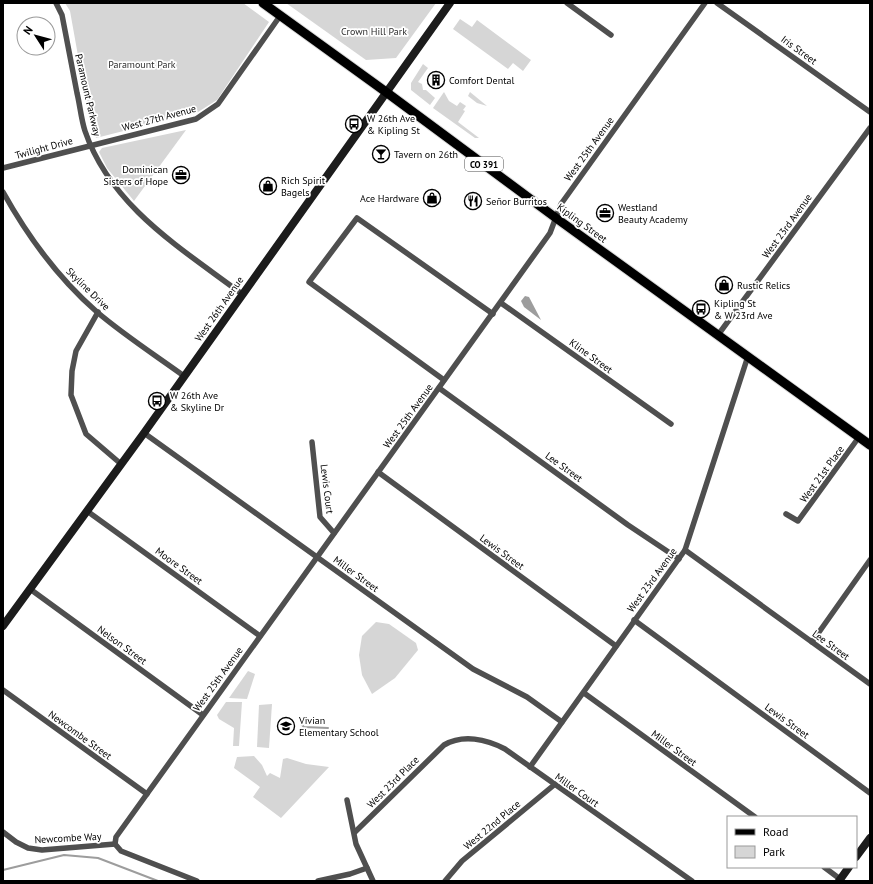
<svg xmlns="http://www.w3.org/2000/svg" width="873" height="884" font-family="'PT Sans',sans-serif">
	<rect width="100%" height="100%" fill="#fff"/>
	<!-- green -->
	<g fill="#d6d6d6">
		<polygon points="65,3 243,3 269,22 217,100 198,112 96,138 87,106 70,11"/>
		<polygon points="286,3 436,3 396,58 366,60"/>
		<polygon points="460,19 472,27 477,20 531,60 523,71 513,63 508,69 453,29"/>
		<polygon points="423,64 428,68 418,82 422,84 423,90 426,90 435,98 430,105 411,90 411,83"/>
		<polygon points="444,92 449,101 457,106 460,102 466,106 463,110 465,111 458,122 479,138 475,138 433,108"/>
		<polygon points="470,92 487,106 477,103 468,96"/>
		<polygon points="186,130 134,201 107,168 99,152 102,148"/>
		<polygon points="376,622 389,624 416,643 418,650 395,678 372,694 362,675 359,655 362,636"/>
		<polygon points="248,671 255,674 247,699 229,698"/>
		<polygon points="226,702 242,702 239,746 233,746 234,728 219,719 217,715"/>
		<polygon points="272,704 269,748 257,747 259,705"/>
		<polygon points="254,756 262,765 267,776 270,773 280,778 283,759 287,758 306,764 329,767 281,818 253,797 260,787 234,768 237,757"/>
	</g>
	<!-- water -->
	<polygon fill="#9d9d9d" points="525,296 529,297 541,320 524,307 521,301"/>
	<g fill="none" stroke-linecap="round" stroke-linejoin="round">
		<!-- stream -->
		<g stroke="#9d9d9d" stroke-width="2">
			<polyline points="301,724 304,727 328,728"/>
			<polyline points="3,870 64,855 98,858 158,881"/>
		</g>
		<!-- primary casing -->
		<g stroke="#dbdbdb" stroke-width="11">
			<polyline id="primary" points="263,3 386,92 556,218 870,445"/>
		</g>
		<!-- street -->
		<g stroke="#4f4f4f" stroke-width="5.5">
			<path d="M56,3L62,15C67,41 72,67 77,93C80,105 81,119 85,131C111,207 181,248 242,294"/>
			<polyline points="567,3 611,35"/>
			<polyline points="717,3 870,112"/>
			<polyline points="3,168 196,119 218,104 280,16"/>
			<path d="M3,192C28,237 58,278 97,312C124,335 155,355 184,376"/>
			<polyline points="501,303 671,424"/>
			<polyline points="98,312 76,351 72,371 71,395 86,434 121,464"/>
			<polyline points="718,335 870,128"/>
			<polyline points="444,380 309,282 357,218 493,314"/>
			<polyline points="439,388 628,525 679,559"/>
			<polyline points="144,433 473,669 527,697 562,722"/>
			<polyline points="312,442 320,517 334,533"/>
			<polyline points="378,472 616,646"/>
			<polyline points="87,511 260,636"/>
			<polyline points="786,514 798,521 859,437"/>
			<polyline points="685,550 870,684"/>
			<polyline points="30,589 203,715"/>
			<polyline points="634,620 870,793"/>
			<polyline points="812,642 870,560"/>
			<polyline points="3,690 147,794"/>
			<polyline points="584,693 755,817"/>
			<polyline points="530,767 685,550 748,356"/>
			<polyline points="347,800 356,844 373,881"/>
			<polyline points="3,832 16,842 28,848 42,850 115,844"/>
			<path d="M355,832L444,745C463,734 486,739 505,749L692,881"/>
			<polyline points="824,867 840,879"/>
			<polyline points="197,881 121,851 115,844 116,837 550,233 561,204 705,3"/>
			<polyline points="318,881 350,874 367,868"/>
			<polyline points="445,881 462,861 554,785"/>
		</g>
		<!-- secondary -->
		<g stroke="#1c1c1c" stroke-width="8">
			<polyline points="3,626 144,433 450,3"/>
			<polyline points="856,857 870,838"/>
			<polyline points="839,881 849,867"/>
		</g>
		<!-- primary -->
		<use href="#primary" stroke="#000" stroke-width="9"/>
	</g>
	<!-- icons -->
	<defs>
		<g id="building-ring" transform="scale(0.9)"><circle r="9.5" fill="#fff" stroke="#000" stroke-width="1.5"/><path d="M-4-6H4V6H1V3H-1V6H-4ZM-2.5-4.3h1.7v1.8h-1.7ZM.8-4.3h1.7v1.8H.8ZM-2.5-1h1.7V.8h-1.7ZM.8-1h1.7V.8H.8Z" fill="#000"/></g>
		<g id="bus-ring" transform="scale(0.9)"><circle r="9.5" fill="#fff" stroke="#000" stroke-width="1.5"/><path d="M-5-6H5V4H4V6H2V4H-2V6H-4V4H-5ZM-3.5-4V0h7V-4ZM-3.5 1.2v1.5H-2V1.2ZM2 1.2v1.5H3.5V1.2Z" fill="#000"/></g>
		<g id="bar-ring" transform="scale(0.9)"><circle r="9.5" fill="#fff" stroke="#000" stroke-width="1.5"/><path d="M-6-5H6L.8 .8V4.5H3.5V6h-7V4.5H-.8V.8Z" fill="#000"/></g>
		<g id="office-ring" transform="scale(0.9)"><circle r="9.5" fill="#fff" stroke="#000" stroke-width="1.5"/><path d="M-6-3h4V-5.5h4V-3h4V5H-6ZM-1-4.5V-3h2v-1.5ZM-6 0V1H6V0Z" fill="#000"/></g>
		<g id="shop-ring" transform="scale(0.9)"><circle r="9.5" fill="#fff" stroke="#000" stroke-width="1.5"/><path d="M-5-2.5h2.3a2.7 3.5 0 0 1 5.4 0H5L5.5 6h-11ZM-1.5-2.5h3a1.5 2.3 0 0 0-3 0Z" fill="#000"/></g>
		<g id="restaurant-ring" transform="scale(0.9)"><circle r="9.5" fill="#fff" stroke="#000" stroke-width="1.5"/><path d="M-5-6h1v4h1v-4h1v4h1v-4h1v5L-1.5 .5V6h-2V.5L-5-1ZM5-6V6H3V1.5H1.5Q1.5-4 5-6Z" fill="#000"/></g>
		<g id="school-ring" transform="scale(0.9)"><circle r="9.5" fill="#fff" stroke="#000" stroke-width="1.5"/><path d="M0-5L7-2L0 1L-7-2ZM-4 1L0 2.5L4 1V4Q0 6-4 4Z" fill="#000"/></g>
	</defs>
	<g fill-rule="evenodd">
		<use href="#building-ring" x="436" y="80"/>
		<use href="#bus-ring" x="354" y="124"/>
		<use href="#bar-ring" x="381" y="154"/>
		<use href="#office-ring" x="181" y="175"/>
		<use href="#shop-ring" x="268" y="186"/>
		<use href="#shop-ring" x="432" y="198"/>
		<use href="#restaurant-ring" x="473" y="201"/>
		<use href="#office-ring" x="605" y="213"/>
		<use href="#shop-ring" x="724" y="285"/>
		<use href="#bus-ring" x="701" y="309"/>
		<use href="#bus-ring" x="157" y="401"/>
		<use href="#school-ring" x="286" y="726"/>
	</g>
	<g text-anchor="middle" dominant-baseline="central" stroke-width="3.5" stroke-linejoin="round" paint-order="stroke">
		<!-- shield labels -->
		<rect fill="#fff" stroke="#4c4c4c" stroke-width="1" x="465" y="157" width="38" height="14" rx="3"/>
		<g font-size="9" font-weight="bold" fill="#000">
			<text x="484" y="164">CO 391</text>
		</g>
		<!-- park labels -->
		<g font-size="10" fill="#2d2d2d" stroke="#fff">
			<text x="374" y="31">Crown Hill Park</text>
			<text x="142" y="64">Paramount Park</text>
		</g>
		<!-- street labels -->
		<g font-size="10" fill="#000" stroke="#fff">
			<text transform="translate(799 50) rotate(36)">Iris Street</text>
			<text transform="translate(88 95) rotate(77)">Paramount Parkway</text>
			<text transform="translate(159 118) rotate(-15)">West 27th Avenue</text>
			<text transform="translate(44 148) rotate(-15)">Twilight Drive</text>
			<text transform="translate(589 149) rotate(-54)">West 25th Avenue</text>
			<text transform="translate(582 223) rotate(36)">Kipling Street</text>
			<text transform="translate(787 226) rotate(-54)">West 23rd Avenue</text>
			<text transform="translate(88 289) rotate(44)">Skyline Drive</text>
			<text transform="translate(219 309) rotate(-55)">West 26th Avenue</text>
			<text transform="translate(591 356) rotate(36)">Kline Street</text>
			<text transform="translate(408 416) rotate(-54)">West 25th Avenue</text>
			<text transform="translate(564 467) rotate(36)">Lee Street</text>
			<text transform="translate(822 474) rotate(-54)">West 21st Place</text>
			<text transform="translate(327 489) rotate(83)">Lewis Court</text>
			<text transform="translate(502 552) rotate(36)">Lewis Street</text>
			<text transform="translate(179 566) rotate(36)">Moore Street</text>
			<text transform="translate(356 574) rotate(36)">Miller Street</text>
			<text transform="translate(652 580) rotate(-54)">West 23rd Avenue</text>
			<text transform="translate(122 645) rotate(36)">Nelson Street</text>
			<text transform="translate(831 645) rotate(36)">Lee Street</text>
			<text transform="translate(218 679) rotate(-54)">West 25th Avenue</text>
			<text transform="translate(787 721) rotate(36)">Lewis Street</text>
			<text transform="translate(80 735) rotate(36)">Newcombe Street</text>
			<text transform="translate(674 748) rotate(36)">Miller Street</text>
			<text transform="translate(393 782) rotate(-45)">West 23rd Place</text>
			<text transform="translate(577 790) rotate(35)">Miller Court</text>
			<text transform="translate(492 825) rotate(-40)">West 22nd Place</text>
			<text transform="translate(68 838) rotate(-3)">Newcombe Way</text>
		</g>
		<!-- poi labels -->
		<g font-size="10" fill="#000" stroke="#fff" text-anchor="start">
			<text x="449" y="80">Comfort Dental</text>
			<text x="367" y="118">W 26th Ave<tspan x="367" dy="12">&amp; Kipling St</tspan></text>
			<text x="394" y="154">Tavern on 26th</text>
			<text x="168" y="169" text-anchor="end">Dominican<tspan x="168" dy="12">Sisters of Hope</tspan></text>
			<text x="281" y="180">Rich Spirit<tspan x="281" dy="12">Bagels</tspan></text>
			<text x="419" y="198" text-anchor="end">Ace Hardware</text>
			<text x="486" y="201">Señor Burritos</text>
			<text x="618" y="207">Westland<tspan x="618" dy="12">Beauty Academy</tspan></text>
			<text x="737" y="285">Rustic Relics</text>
			<text x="714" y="303">Kipling St<tspan x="714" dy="12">&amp; W 23rd Ave</tspan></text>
			<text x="170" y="395">W 26th Ave<tspan x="170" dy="12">&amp; Skyline Dr</tspan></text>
			<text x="299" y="720">Vivian<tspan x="299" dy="12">Elementary School</tspan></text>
		</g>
	</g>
	<!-- border -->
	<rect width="873" height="884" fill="none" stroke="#000000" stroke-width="8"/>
	<!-- legend -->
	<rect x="727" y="816" width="130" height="52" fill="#ffffff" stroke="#999999"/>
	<rect x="735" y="829" width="20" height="6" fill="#000000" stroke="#999999"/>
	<text x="763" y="836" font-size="12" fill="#000000">Road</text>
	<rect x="735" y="846" width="20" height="12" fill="#d6d6d6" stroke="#999999"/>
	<text x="763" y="856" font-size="12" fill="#000000">Park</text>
	<!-- north arrow -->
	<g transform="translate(36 36) rotate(306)"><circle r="19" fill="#ffffff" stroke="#999999"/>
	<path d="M0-3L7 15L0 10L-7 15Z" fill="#000000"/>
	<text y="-6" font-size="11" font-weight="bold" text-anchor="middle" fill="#000000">N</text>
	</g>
</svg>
